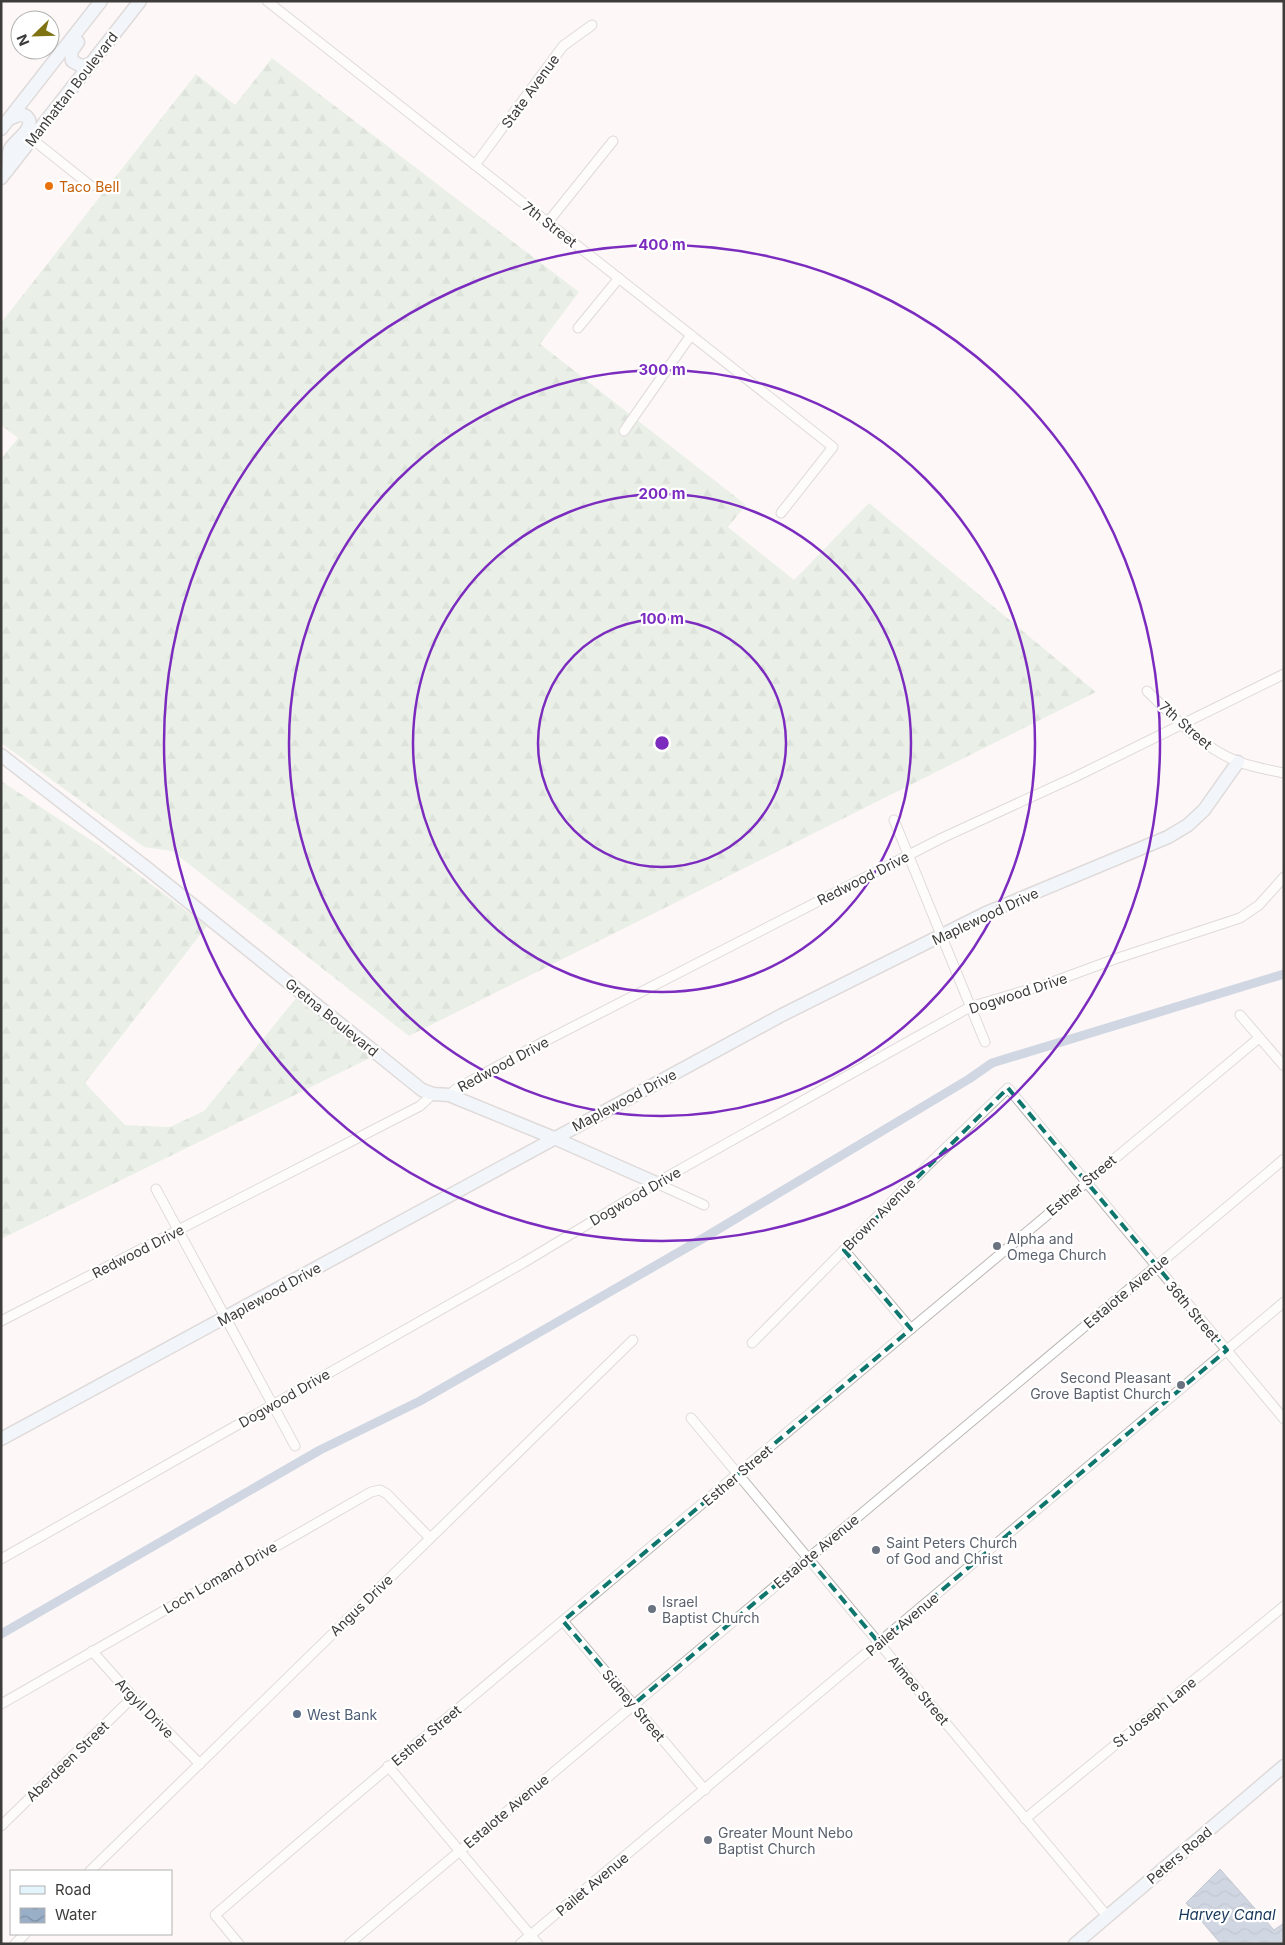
<svg xmlns="http://www.w3.org/2000/svg" width="1285" height="1945" font-family="Inter,sans-serif">
	<defs>
		<pattern id="forest-firs" width="22" height="20" patternUnits="userSpaceOnUse" patternTransform="scale(1.25)"><rect width="22" height="20" fill="#d2e7d3"/><path d="M5 1l3.5 6h-7zM16 11l3.5 6h-7z" fill="#b5c7b6"/></pattern>
		<pattern id="water-waves" width="16" height="10" patternUnits="userSpaceOnUse" patternTransform="scale(1.25)"><rect width="16" height="10" fill="#99aec7"/><path d="M0 5q4-4 8 0t8 0" fill="none" stroke="#7e8fa3"/></pattern>
	</defs>
	<rect width="100%" height="100%" fill="#fdf8f7"/>
	<!-- forest -->
	<g fill="url(#forest-firs)">
		<polygon points="272,58 579,292 540,344 746,505 728,527 794,580 869,503 1096,692 409,1036 172,851 144,847 1,743 1,459 18,438 1,425 1,323 196,74 235,105"/>
		<polygon points="1,781 100,846 207,926 85,1083 125,1125 170,1127 204,1111 297,997 370,1058 1,1239"/>
	</g>
	<!-- water -->
	<polygon fill="url(#water-waves)" stroke="#7e8c9d" points="1220,1869 1274,1930 1284,1923 1284,1944 1221,1944 1186,1903"/>
	<g fill="none" stroke-linecap="round" stroke-linejoin="round">
		<!-- canal -->
		<polyline stroke="#99aec7" stroke-width="9" points="1,1634 320,1450 420,1401 707,1236 969,1079 992,1063 1284,974"/>
		<!-- street casing -->
		<g stroke="#bbb7b5" stroke-width="11">
			<g id="street">
				<polyline points="267,1 833,447 781,513"/>
				<polyline points="32,139 91,186"/>
				<polyline points="475,165 563,46 592,25"/>
				<polyline points="548,222 613,141"/>
				<polyline points="578,328 619,278"/>
				<polyline points="624,431 691,335"/>
				<path d="M1147,691C1174,717 1202,748 1239,762C1253,767 1269,770 1284,773"/>
				<polyline points="894,820 985,1042"/>
				<polyline points="1240,1015 1284,1066"/>
				<polyline points="449,1095 456,1089 516,1056 942,838 1075,777 1284,674"/>
				<polyline points="656,1183 704,1205"/>
				<polyline points="156,1189 295,1446"/>
				<polyline points="844,1250 911,1329"/>
				<polyline points="1,1321 420,1106 433,1094"/>
				<polyline points="752,1343 930,1163 1008,1088 1284,1419"/>
				<polyline points="691,1418 1107,1916"/>
				<polyline points="1,1559 523,1263 656,1183 970,1007 1047,984 1115,959 1240,918 1259,905 1284,877"/>
				<polyline points="563,1621 705,1790"/>
				<polyline points="92,1651 133,1697 200,1764"/>
				<polyline points="1,1704 371,1492 380,1490 387,1494 430,1538"/>
				<polyline points="388,1766 538,1944"/>
				<polyline points="1025,1819 1284,1606"/>
				<polyline points="1,1826 133,1697"/>
				<polyline points="90,1871 633,1340"/>
				<polyline points="15,1944 25,1934"/>
				<path d="M239,1944L215,1915C383,1770 554,1629 723,1486C902,1337 1080,1186 1259,1038"/>
				<polyline points="349,1944 1284,1159"/>
				<polyline points="520,1944 1284,1302"/>
			</g>
		</g>
		<!-- secondary casing -->
		<g stroke="#bbb7b5" stroke-width="15">
			<g id="secondary">
				<polyline points="78,42 71,52 72,61 81,66 91,64"/>
				<polyline points="1,129 101,1"/>
				<path d="M8,169C9,163 8,154 10,149C14,141 37,127 27,117C22,112 14,117 9,119"/>
				<polyline points="1,178 140,1"/>
				<polyline points="1,755 148,869 422,1090 433,1094 449,1095 554,1138 656,1183"/>
				<polyline points="1,1439 782,1015 986,913 1168,837 1188,825 1204,810 1238,762"/>
				<polyline points="1075,1944 1284,1766"/>
			</g>
		</g>
		<!-- street -->
		<use href="#street" stroke="#fff" stroke-width="9"/>
		<!-- secondary -->
		<use href="#secondary" stroke="#e4f4fc" stroke-width="12"/>
	</g>
	<!-- marked area -->
	<path d="M0 0H1285V1945H0ZM1008,1088L1227,1350L879,1643L808,1558L634,1704L563,1621L911,1329L844,1250Z" fill="#fdf8f7" fill-opacity=".55" fill-rule="evenodd"/>
	<path fill="none" stroke="#0f766e" stroke-width="4" stroke-dasharray="10 6" stroke-linejoin="round" d="M1008,1088L1227,1350L879,1643L808,1558L634,1704L563,1621L911,1329L844,1250Z"/>
	<!-- distance rings -->
	<g fill="none" stroke="#7b2cbf" stroke-width="2.5">
		<circle cx="662" cy="743" r="124"/>
		<circle cx="662" cy="743" r="249"/>
		<circle cx="662" cy="743" r="373"/>
		<circle cx="662" cy="743" r="498"/>
	</g>
	<!-- markers -->
	<circle fill="#e8710a" stroke="#fff" stroke-width="2" cx="49" cy="186" r="5"/>
	<g fill="#6b7280" stroke="#fff" stroke-width="2">
		<circle cx="997" cy="1246" r="5"/>
		<circle cx="1181" cy="1385" r="5"/>
		<circle cx="876" cy="1550" r="5"/>
		<circle cx="652" cy="1609" r="5"/>
		<circle cx="708" cy="1840" r="5"/>
	</g>
	<circle fill="#5c6f8a" stroke="#fff" stroke-width="2" cx="297" cy="1714" r="5"/>
	<g text-anchor="middle" dominant-baseline="central" stroke-width="4.5" stroke-linejoin="round" paint-order="stroke">
		<!-- street labels -->
		<g font-size="14" fill="#3e3c3b" stroke="#fff">
			<text transform="translate(71 89) rotate(-52)">Manhattan Boulevard</text>
			<text transform="translate(530 91) rotate(-54)">State Avenue</text>
			<text transform="translate(550 224) rotate(38)">7th Street</text>
			<text transform="translate(1186 725) rotate(41)">7th Street</text>
			<text transform="translate(863 878) rotate(-27)">Redwood Drive</text>
			<text transform="translate(985 916) rotate(-25)">Maplewood Drive</text>
			<text transform="translate(1018 993) rotate(-18)">Dogwood Drive</text>
			<text transform="translate(332 1017) rotate(39)">Gretna Boulevard</text>
			<text transform="translate(503 1064) rotate(-28)">Redwood Drive</text>
			<text transform="translate(624 1100) rotate(-28)">Maplewood Drive</text>
			<text transform="translate(1081 1185) rotate(-40)">Esther Street</text>
			<text transform="translate(635 1196) rotate(-30)">Dogwood Drive</text>
			<text transform="translate(879 1214) rotate(-45)">Brown Avenue</text>
			<text transform="translate(138 1251) rotate(-27)">Redwood Drive</text>
			<text transform="translate(1126 1291) rotate(-40)">Estalote Avenue</text>
			<text transform="translate(269 1294) rotate(-29)">Maplewood Drive</text>
			<text transform="translate(1193 1311) rotate(50)">36th Street</text>
			<text transform="translate(284 1398) rotate(-30)">Dogwood Drive</text>
			<text transform="translate(737 1475) rotate(-40)">Esther Street</text>
			<text transform="translate(816 1551) rotate(-40)">Estalote Avenue</text>
			<text transform="translate(220 1577) rotate(-30)">Loch Lomand Drive</text>
			<text transform="translate(361 1605) rotate(-44)">Angus Drive</text>
			<text transform="translate(902 1624) rotate(-40)">Pailet Avenue</text>
			<text transform="translate(919 1690) rotate(50)">Aimee Street</text>
			<text transform="translate(634 1705) rotate(50)">Sidney Street</text>
			<text transform="translate(145 1708) rotate(46)">Argyll Drive</text>
			<text transform="translate(1154 1712) rotate(-39)">St Joseph Lane</text>
			<text transform="translate(426 1735) rotate(-40)">Esther Street</text>
			<text transform="translate(67 1761) rotate(-44)">Aberdeen Street</text>
			<text transform="translate(506 1811) rotate(-40)">Estalote Avenue</text>
			<text transform="translate(1179 1855) rotate(-40)">Peters Road</text>
			<text transform="translate(592 1884) rotate(-40)">Pailet Avenue</text>
		</g>
		<!-- food labels -->
		<g font-size="14" fill="#c56008" stroke="#fff" text-anchor="start">
			<text x="59" y="186">Taco Bell</text>
		</g>
		<!-- worship labels -->
		<g font-size="14" fill="#5b616d" stroke="#fff" text-anchor="start">
			<text x="1007" y="1238">Alpha and<tspan x="1007" dy="16">Omega Church</tspan></text>
			<text x="1171" y="1377" text-anchor="end">Second Pleasant<tspan x="1171" dy="16">Grove Baptist Church</tspan></text>
			<text x="886" y="1542">Saint Peters Church<tspan x="886" dy="16">of God and Christ</tspan></text>
			<text x="662" y="1601">Israel<tspan x="662" dy="16">Baptist Church</tspan></text>
			<text x="718" y="1832">Greater Mount Nebo<tspan x="718" dy="16">Baptist Church</tspan></text>
		</g>
		<!-- service labels -->
		<g font-size="14" fill="#4e5e75" stroke="#fff" text-anchor="start">
			<text x="307" y="1714">West Bank</text>
		</g>
		<!-- water labels -->
		<g font-size="15" font-style="italic" fill="#17375a" stroke="#fff">
			<text x="1227" y="1914">Harvey Canal</text>
		</g>
	</g>
	<circle cx="662" cy="743" r="8" fill="#7b2cbf" stroke="#fff" stroke-width="2.5"/>
	<g font-size="15" text-anchor="middle" font-weight="bold" fill="#7b2cbf" stroke="#fff" stroke-width="4.5" stroke-linejoin="round" paint-order="stroke">
		<text x="662" y="250">400 m</text>
		<text x="662" y="375">300 m</text>
		<text x="662" y="499">200 m</text>
		<text x="662" y="624">100 m</text>
	</g>
	<!-- border -->
	<rect width="1285" height="1945" fill="none" stroke="#3e3c3b" stroke-width="5"/>
	<!-- legend -->
	<rect x="10" y="1870" width="162" height="65" fill="#ffffff" stroke="#b2b1b1"/>
	<rect x="20" y="1886" width="25" height="8" fill="#e4f4fc" stroke="#b2b1b1"/>
	<text x="55" y="1895" font-size="15" fill="#3e3c3b">Road</text>
	<rect x="20" y="1908" width="25" height="15" fill="url(#water-waves)" stroke="#b2b1b1"/>
	<text x="55" y="1920" font-size="15" fill="#3e3c3b">Water</text>
	<!-- north arrow -->
	<g transform="translate(35 35) rotate(247)"><circle r="24" fill="#ffffff" stroke="#b2b1b1"/>
	<path d="M0-4L9 19L0 12L-9 19Z" fill="#7f7213"/>
	<text y="-8" font-size="14" font-weight="bold" text-anchor="middle" fill="#3e3c3b">N</text>
	</g>
</svg>
